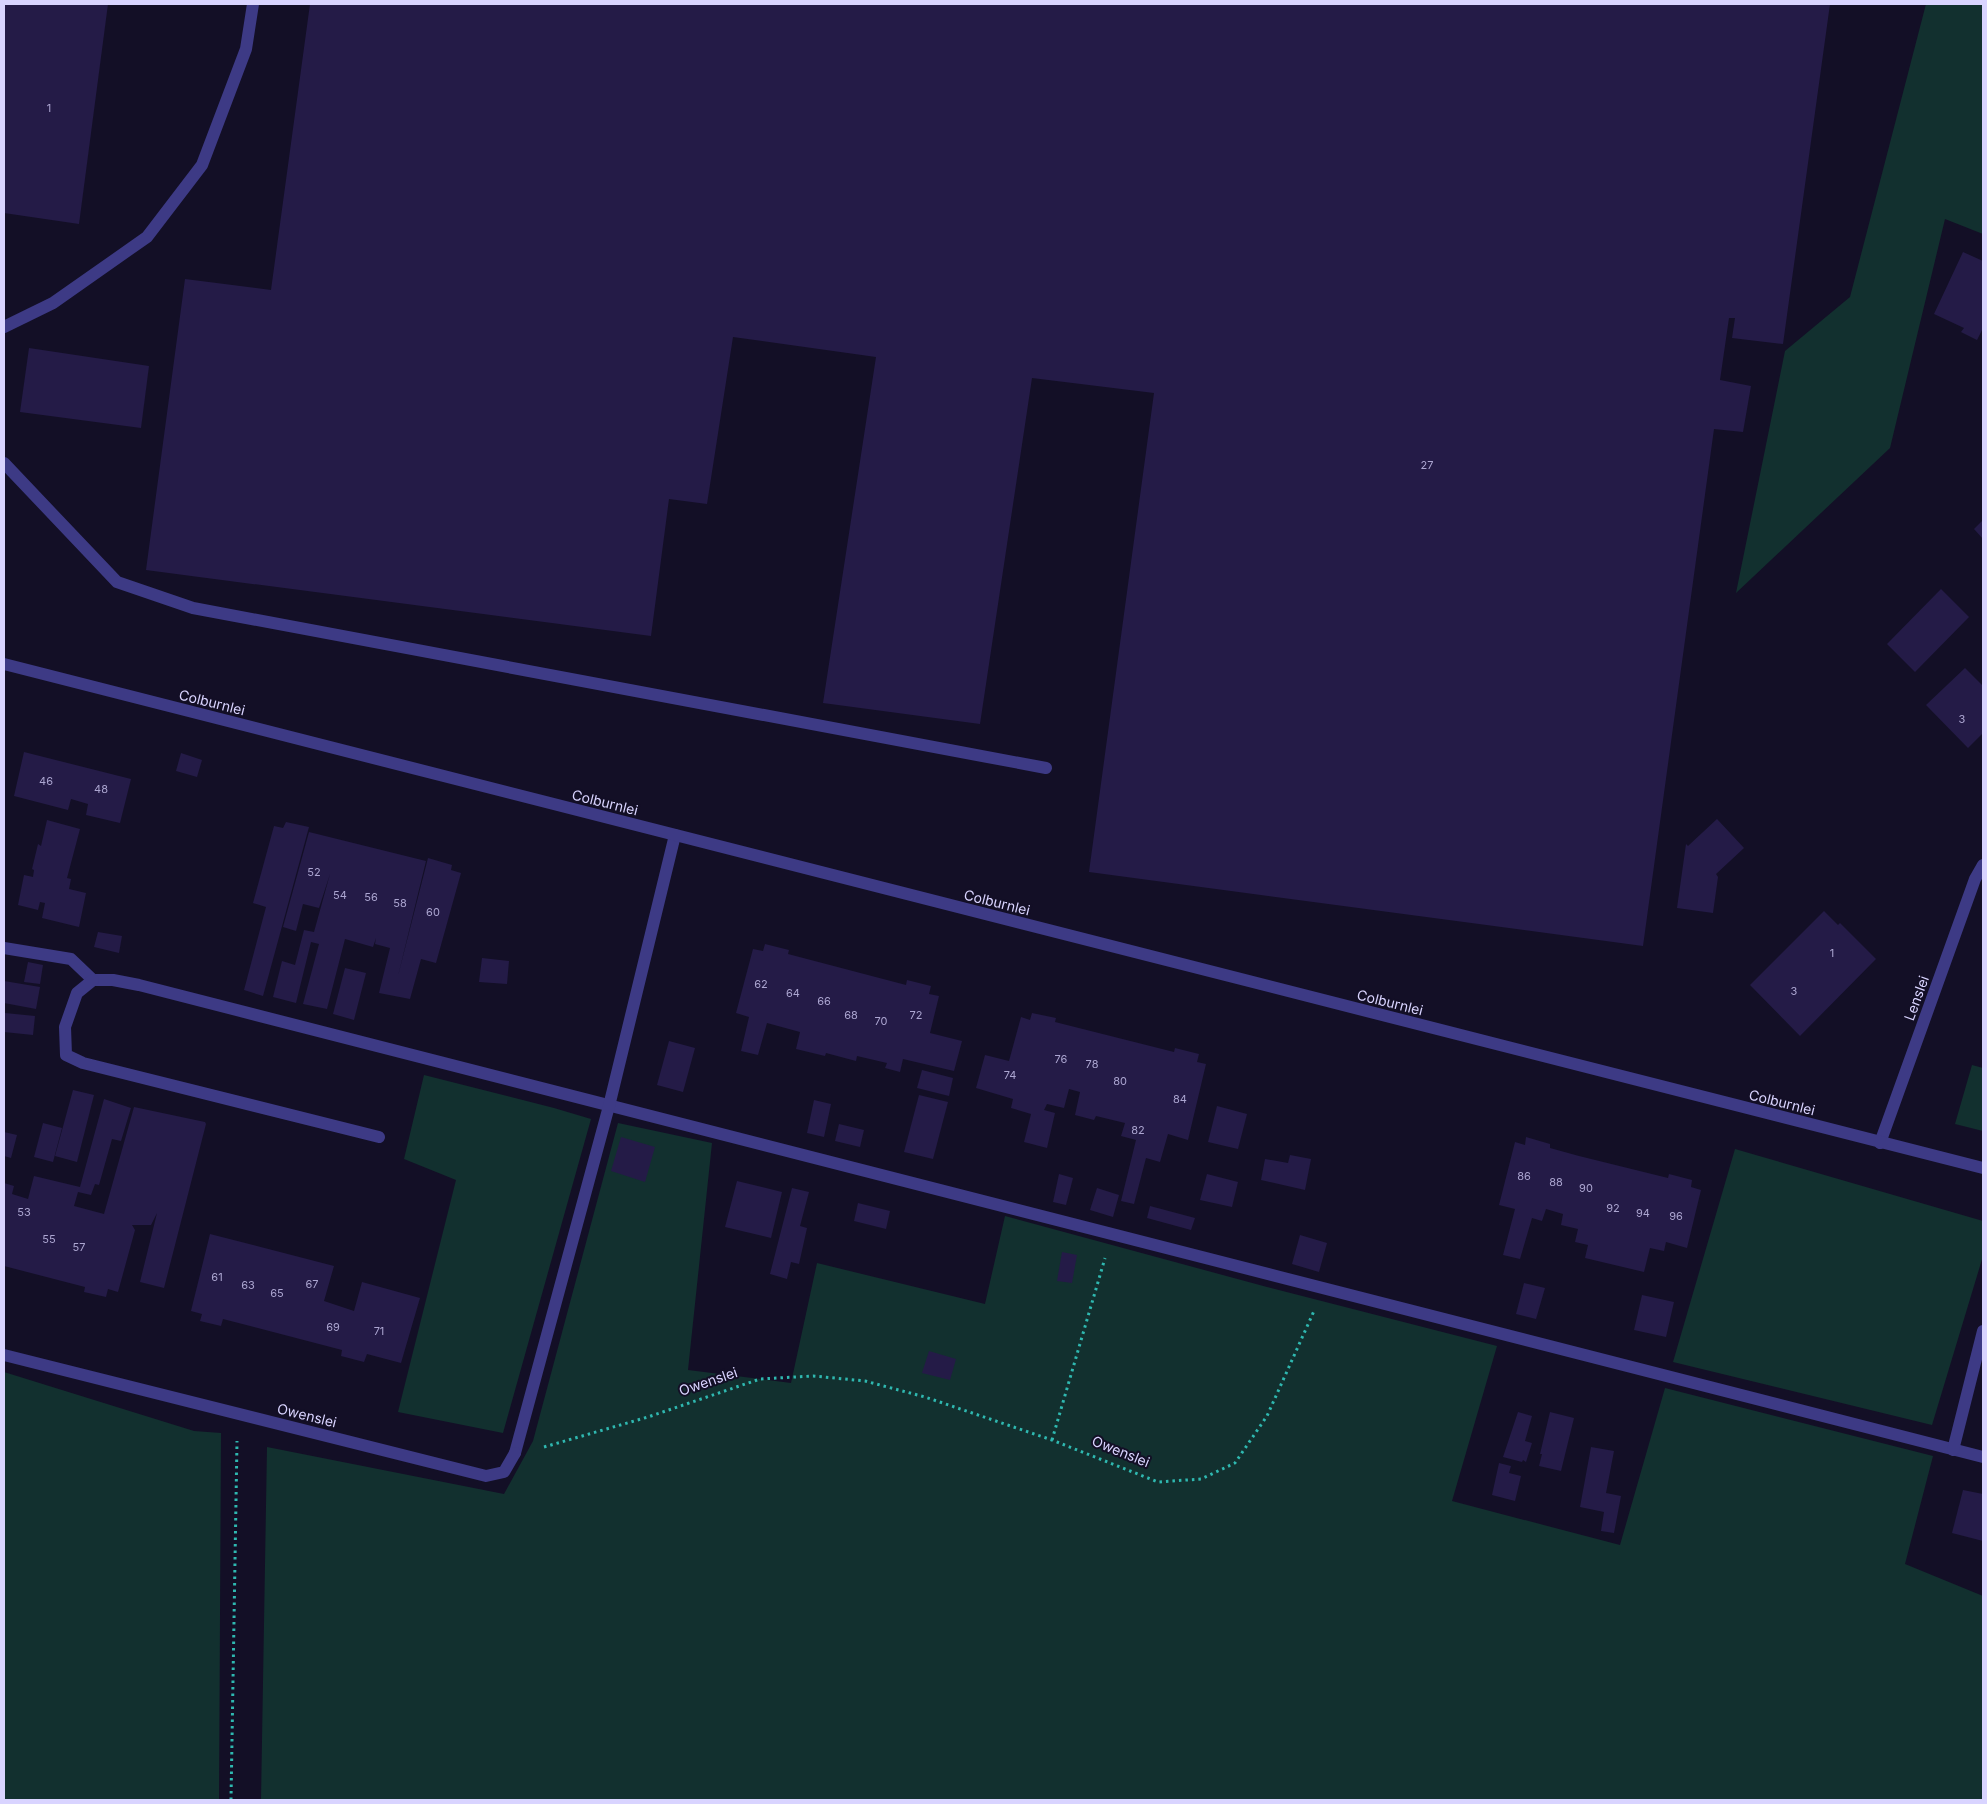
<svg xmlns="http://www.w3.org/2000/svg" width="1987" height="1804" font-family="Inter,sans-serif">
	<rect width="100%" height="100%" fill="#130f26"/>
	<!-- green -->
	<g fill="#12302f">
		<polygon points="1926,4 1983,4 1983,234 1945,219 1890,448 1736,593 1785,351 1850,297"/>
		<polygon points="1972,1065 1983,1068 1983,1131 1955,1124"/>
		<polygon points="424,1075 554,1108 591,1119 503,1433 398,1412 456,1180 404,1159"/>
		<polygon points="618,1123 712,1143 688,1370 791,1383 817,1263 985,1304 1005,1216 1267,1287 1497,1346 1452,1501 1620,1545 1665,1388 1933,1456 1905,1564 1983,1596 1983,1800 261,1800 267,1447 504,1494 533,1441"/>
		<polygon points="1735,1149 1983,1221 1983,1256 1932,1425 1673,1362"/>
		<polygon points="4,1372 194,1431 221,1433 219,1800 4,1800"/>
	</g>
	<!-- building -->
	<g fill="#241b47">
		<polygon points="4,4 108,4 79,224 4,213"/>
		<polygon points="310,4 1830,4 1783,344 1732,338 1735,318 1729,318 1720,380 1751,386 1743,432 1714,429 1643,946 1089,872 1154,393 1032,378 980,724 823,703 876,357 733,337 707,504 669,499 651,636 146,570 185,279 271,290"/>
		<polygon points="1963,252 1983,261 1983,328 1977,340 1961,332 1964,328 1934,314"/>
		<polygon points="29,348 149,366 141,428 20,412"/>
		<polygon points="1983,520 1983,539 1974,529"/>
		<polygon points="1941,589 1969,617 1915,672 1887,644"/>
		<polygon points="1965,668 1983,686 1983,733 1968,748 1926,705"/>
		<polygon points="24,752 131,779 120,823 86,815 88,804 71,799 68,810 14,796"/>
		<polygon points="181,753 202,760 197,777 176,771"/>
		<polygon points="1717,819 1744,848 1716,874 1718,877 1713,913 1677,908 1686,844 1688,846"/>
		<polygon points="47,820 80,829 67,878 71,879 69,889 86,893 79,927 42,918 45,903 40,902 38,910 18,905 24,875 33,877 34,870 32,869 38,844 41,846"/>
		<polygon points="286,822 309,827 263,996 244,990 266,907 253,903 274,826 283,828"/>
		<polygon points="309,832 426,861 398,976 428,858 452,865 451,870 461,873 436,963 421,959 410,999 379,993 390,948 375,944 376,938 373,947 345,939 327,1009 303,1004 319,944 311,942 296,1003 273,997 282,961 295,965 304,930 314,932 330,874 319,908 303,904 296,931 283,927"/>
		<polygon points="1824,911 1838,925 1840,923 1876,959 1800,1036 1750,985"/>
		<polygon points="98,932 122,936 119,953 94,947"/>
		<polygon points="765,944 789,950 788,954 906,985 907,980 931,986 929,994 939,996 930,1033 962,1041 954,1071 903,1059 900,1072 885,1068 887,1063 857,1056 856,1061 826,1053 825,1056 796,1049 800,1032 767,1023 758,1055 741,1051 749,1017 736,1013 753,949 763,951"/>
		<polygon points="482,958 509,961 507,984 479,982"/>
		<polygon points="28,962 43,965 40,984 24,982"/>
		<polygon points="345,968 366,973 354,1020 333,1014"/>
		<polygon points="4,981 40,987 36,1009 4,1003"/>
		<polygon points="5,1013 35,1016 33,1035 4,1032"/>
		<polygon points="1032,1013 1056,1018 1055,1022 1174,1052 1175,1048 1199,1054 1197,1062 1206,1064 1188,1140 1168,1134 1160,1162 1146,1158 1134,1204 1121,1201 1136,1140 1121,1136 1125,1123 1096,1116 1094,1120 1075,1115 1080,1092 1069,1089 1064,1108 1047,1104 1044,1110 1055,1113 1047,1148 1024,1142 1031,1114 1011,1108 1013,1099 976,1088 985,1055 1009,1061 1021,1017 1030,1020"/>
		<polygon points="669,1041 695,1048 683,1092 657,1085"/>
		<polygon points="922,1070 953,1078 949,1096 917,1088"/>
		<polygon points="73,1090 94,1095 77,1162 55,1156"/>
		<polygon points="919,1095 948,1102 933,1159 904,1152"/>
		<polygon points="104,1099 131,1108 121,1141 112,1139 99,1185 95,1184 91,1195 78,1192 74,1206 104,1214 134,1107 205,1122 206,1124 164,1288 140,1282 157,1213 151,1225 132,1225 135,1230 118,1292 108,1289 106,1297 84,1292 85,1287 4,1266 4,1183 14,1186 12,1194 28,1199 34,1176 80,1187"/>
		<polygon points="814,1100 831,1104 824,1137 807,1133"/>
		<polygon points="1217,1106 1247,1114 1238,1149 1208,1142"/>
		<polygon points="43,1123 62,1128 53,1162 34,1157"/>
		<polygon points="839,1124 864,1130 860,1147 835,1141"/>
		<polygon points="4,1132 17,1135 11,1158 4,1156"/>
		<polygon points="621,1137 655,1147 645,1182 611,1171"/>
		<polygon points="1526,1137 1550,1144 1550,1148 1579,1156 1668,1178 1669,1174 1692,1180 1691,1187 1701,1190 1687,1248 1666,1242 1664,1251 1650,1248 1644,1272 1585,1258 1588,1245 1575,1242 1578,1229 1561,1225 1563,1214 1546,1209 1542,1221 1532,1218 1520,1259 1503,1255 1515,1209 1499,1205 1515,1142 1525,1145"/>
		<polygon points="1290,1155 1311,1159 1305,1190 1261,1180 1265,1159 1288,1163"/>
		<polygon points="1059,1174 1073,1178 1066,1205 1053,1202"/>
		<polygon points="1207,1174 1238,1182 1232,1207 1200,1200"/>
		<polygon points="737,1181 782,1192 771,1238 725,1227"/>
		<polygon points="792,1188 809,1192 800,1226 807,1228 799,1264 791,1262 787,1279 770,1274"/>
		<polygon points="1097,1188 1119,1195 1113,1217 1090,1210"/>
		<polygon points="858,1203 890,1211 886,1229 854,1221"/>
		<polygon points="1150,1206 1195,1218 1191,1230 1147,1218"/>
		<polygon points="210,1234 334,1266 324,1301 354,1311 362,1282 420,1298 401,1363 367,1354 364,1362 341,1356 342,1350 223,1319 221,1326 200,1321 202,1314 191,1311"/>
		<polygon points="1300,1235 1327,1243 1319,1272 1292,1264"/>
		<polygon points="1062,1252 1077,1255 1072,1283 1057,1281"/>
		<polygon points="1524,1283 1545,1288 1536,1319 1516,1314"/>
		<polygon points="1642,1295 1674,1302 1666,1337 1634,1330"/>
		<polygon points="929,1351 956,1359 950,1380 922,1373"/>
		<polygon points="1518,1412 1532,1416 1525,1441 1532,1443 1526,1462 1523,1460 1522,1462 1503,1457"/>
		<polygon points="1550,1412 1574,1418 1561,1471 1539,1466 1542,1454 1540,1454"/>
		<polygon points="1591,1447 1614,1451 1606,1493 1621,1496 1614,1533 1601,1531 1604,1512 1580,1507"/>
		<polygon points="1499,1463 1511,1466 1509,1473 1521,1476 1515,1501 1492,1495"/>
		<polygon points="1963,1490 1983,1494 1983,1541 1952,1533"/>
	</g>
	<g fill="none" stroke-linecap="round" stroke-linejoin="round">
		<!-- path -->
		<g stroke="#2fb8b0" stroke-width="3" stroke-dasharray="2.5 4" stroke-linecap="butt">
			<polyline points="1052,1440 1105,1258"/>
			<polyline points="544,1447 648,1417 760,1379 813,1376 865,1381 925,1397 1052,1440 1158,1482 1201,1479 1235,1463 1267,1416 1314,1311"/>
			<polyline points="231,1800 237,1441"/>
		</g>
		<!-- service -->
		<g stroke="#3d3a85" stroke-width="12">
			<polyline points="4,327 53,303 147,237 202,165 246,49 253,4"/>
			<polyline points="4,463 117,582 193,608 1046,768"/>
			<polyline points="4,948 71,959 93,980 113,980 139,985 1983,1457"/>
			<polyline points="93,980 77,993 65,1027 66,1055 83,1063 379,1137"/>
			<polyline points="1953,1450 1983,1331"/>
			<polyline points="515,1453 609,1106 675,835"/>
		</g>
		<!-- minor -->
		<g stroke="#3d3a85" stroke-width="12">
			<polyline points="1880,1143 1975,879 1983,865"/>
			<polyline points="4,1355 486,1476 504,1472 515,1453"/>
		</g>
		<!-- tertiary -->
		<polyline stroke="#3d3a85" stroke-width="12" points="4,664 1983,1168"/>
	</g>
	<g text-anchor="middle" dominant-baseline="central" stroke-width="4" stroke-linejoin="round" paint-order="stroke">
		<!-- number labels -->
		<g font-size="11" fill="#aca6d1">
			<text x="49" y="108">1</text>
			<text x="1427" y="465">27</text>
			<text x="1962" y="719">3</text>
			<text x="46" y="781">46</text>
			<text x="101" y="789">48</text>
			<text x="314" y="872">52</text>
			<text x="340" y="895">54</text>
			<text x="371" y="897">56</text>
			<text x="400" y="903">58</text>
			<text x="433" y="912">60</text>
			<text x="1832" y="953">1</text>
			<text x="761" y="984">62</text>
			<text x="1794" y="991">3</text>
			<text x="793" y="993">64</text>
			<text x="824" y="1001">66</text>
			<text x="851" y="1015">68</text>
			<text x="916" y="1015">72</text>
			<text x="881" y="1021">70</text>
			<text x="1061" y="1059">76</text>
			<text x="1092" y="1064">78</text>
			<text x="1010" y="1075">74</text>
			<text x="1120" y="1081">80</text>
			<text x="1180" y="1099">84</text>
			<text x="1138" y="1130">82</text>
			<text x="1524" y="1176">86</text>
			<text x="1556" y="1182">88</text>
			<text x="1586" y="1188">90</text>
			<text x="1613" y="1208">92</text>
			<text x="24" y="1212">53</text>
			<text x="1643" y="1213">94</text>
			<text x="1676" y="1216">96</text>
			<text x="49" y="1239">55</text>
			<text x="79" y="1247">57</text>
			<text x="217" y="1277">61</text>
			<text x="312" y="1284">67</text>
			<text x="248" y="1285">63</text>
			<text x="277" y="1293">65</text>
			<text x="333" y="1327">69</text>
			<text x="379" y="1331">71</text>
		</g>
		<!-- street labels -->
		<g font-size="14" fill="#d9d4ff" stroke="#130f26">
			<text transform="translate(212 702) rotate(14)">Colburnlei</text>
			<text transform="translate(605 802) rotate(14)">Colburnlei</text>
			<text transform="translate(997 902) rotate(14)">Colburnlei</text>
			<text transform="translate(1916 998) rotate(-70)">Lenslei</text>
			<text transform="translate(1390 1002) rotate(14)">Colburnlei</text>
			<text transform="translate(1782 1102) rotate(14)">Colburnlei</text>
			<text transform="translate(708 1381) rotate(-19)">Owenslei</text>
			<text transform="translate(307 1415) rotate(14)">Owenslei</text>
			<text transform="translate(1121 1451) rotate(22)">Owenslei</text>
		</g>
	</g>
	<!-- border -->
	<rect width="1987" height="1804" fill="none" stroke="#d9d4ff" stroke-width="10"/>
</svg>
